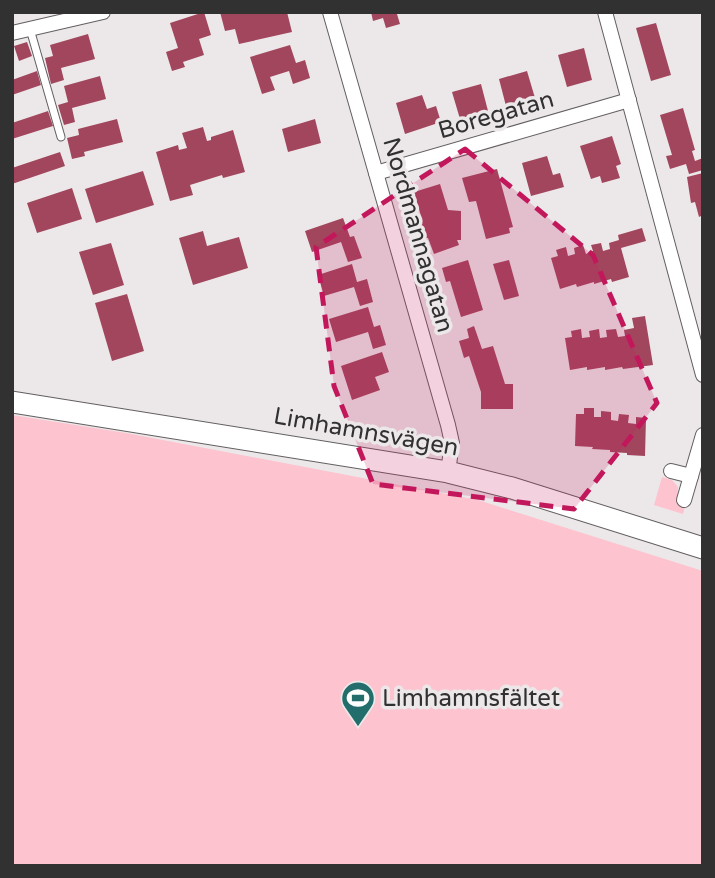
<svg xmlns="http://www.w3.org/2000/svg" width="715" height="878" font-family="'Varela Round',sans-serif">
	<rect width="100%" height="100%" fill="#ece8e9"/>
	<!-- green -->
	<g fill="#fdc3cf">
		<polygon points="12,415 126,433 478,500 703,571 703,866 12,866"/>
		<polygon points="662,477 672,480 678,487 677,499 686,503 683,514 654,505"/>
	</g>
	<!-- building -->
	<g fill="#a2465e">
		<polygon points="204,12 211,35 199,39 204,55 183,62 185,67 172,71 166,52 178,48 170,23"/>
		<polygon points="220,12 287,12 292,32 239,44 235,29 225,31"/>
		<polygon points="371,12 402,12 397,14 400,24 386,28 383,18 373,21"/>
		<polygon points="656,23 671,75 651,81 636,28"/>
		<polygon points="88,34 95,59 61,68 64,80 51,84 45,58 53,56 50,45"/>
		<polygon points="27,42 32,56 19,61 14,46"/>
		<polygon points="290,45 296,63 305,60 310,78 293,84 289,71 270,77 275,90 262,94 250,57"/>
		<polygon points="584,48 592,80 567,87 558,55"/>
		<polygon points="37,71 41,85 12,95 12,80"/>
		<polygon points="527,71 535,98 506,106 499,79"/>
		<polygon points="100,76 106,99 72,108 75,122 64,125 58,105 68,102 64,86"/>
		<polygon points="481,84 488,111 460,119 452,92"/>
		<polygon points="422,95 427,109 436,106 441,122 405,134 396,103"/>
		<polygon points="683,108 695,150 692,151 695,161 703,158 703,170 689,174 686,164 670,169 666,156 672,155 660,115"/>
		<polygon points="48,111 53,126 12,139 12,123"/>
		<polygon points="117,119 123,142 84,152 85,156 72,159 67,138 79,135 78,129"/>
		<polygon points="315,119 321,143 288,152 282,129"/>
		<polygon points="203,127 207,141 211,140 211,137 233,130 245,172 223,178 222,175 190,185 193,195 170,201 156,152 178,145 179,150 187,148 182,133"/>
		<polygon points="612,136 621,164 616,166 620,178 602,183 600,176 591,179 580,146"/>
		<polygon points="60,152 65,166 12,184 12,168"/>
		<polygon points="547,156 553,175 560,173 564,187 531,196 522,163"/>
		<polygon points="497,169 513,227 509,228 510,233 486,239 476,201 469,202 462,178"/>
		<polygon points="143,171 154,205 96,223 85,189"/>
		<polygon points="703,173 703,215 699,217 695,202 691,203 687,177"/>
		<polygon points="440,184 448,210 461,211 461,240 457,240 459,245 434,254 428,238 416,237 417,216 421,216 414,192"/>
		<polygon points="72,188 82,219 37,233 27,203"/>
		<polygon points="343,218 350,237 354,236 362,258 348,262 341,242 312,252 305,231"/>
		<polygon points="642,228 646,241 621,248 629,277 612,282 611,279 594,284 594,282 577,287 576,284 560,289 551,258 558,256 556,250 566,247 568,256 575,254 574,248 583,245 586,254 593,251 591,245 601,243 603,251 610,249 609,243 619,240 618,235"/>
		<polygon points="203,231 207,246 239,237 248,268 193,285 179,238"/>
		<polygon points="111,243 124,285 93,295 79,252"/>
		<polygon points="468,260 483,310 461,317 450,281 446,282 442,268"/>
		<polygon points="509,260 519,296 504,300 493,264"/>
		<polygon points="352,264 357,282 367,279 373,302 360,306 354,287 324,296 318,275"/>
		<polygon points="127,294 144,351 112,361 95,303"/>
		<polygon points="368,307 374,327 380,325 386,345 373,349 368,332 336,342 329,319"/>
		<polygon points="645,316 653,365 623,369 622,367 605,370 605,367 587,370 587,367 570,370 565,338 572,337 571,331 581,329 582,338 590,337 589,331 599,329 600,338 607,337 606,330 616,329 618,337 625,336 624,330 634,328 632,318"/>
		<polygon points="474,326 482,349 493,346 505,384 513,384 513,409 481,409 481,392 469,356 464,358 459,341 469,338 467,329"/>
		<polygon points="382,352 389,372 375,377 380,390 352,400 341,366"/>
		<polygon points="584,408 594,408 594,417 601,417 601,411 611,412 611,420 618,421 619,414 629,415 628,423 636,424 636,417 646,418 645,456 627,455 627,453 610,452 610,450 592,449 593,447 575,446 576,414 584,414"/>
	</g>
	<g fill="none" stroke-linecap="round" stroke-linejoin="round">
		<!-- service casing -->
		<g stroke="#635f60" stroke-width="9">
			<polyline id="service" points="30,29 61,137"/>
		</g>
		<!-- minor casing -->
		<g stroke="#635f60" stroke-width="16">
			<g id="minor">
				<polyline points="330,12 448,425 452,443 448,472"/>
				<polyline points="605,12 703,375"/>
				<polyline points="12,33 103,12"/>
				<polyline points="376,173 629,100"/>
				<polyline points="671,471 691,476"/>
				<polyline points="684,500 703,435"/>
			</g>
		</g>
		<!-- secondary casing -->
		<g stroke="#635f60" stroke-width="23">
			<polyline id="secondary" points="12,402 448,472 512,488 703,548"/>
		</g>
		<!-- service -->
		<use href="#service" stroke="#fff" stroke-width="7"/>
		<!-- minor -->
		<use href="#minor" stroke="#fff" stroke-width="14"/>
		<!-- secondary -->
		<use href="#secondary" stroke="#fff" stroke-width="21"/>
	</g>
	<!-- marked area -->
	<path fill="#c2185b" fill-opacity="0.2" stroke="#c2185b" stroke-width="5" stroke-dasharray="14 9" stroke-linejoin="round" d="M465,149L593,255L657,403L574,509L373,484L334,386L316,247Z"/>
	<!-- icons -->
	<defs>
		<g id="stadium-pin" transform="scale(1.75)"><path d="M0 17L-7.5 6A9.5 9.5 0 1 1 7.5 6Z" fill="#236e6c" stroke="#ece8e9"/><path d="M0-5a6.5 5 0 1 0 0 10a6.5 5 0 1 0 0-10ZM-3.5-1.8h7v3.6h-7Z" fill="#fff"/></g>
	</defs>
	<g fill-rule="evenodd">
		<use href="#stadium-pin" x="358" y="698"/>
	</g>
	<g text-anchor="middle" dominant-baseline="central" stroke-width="7" stroke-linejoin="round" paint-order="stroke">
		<!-- street labels -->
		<g font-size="24" fill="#323131" stroke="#ece8e9">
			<text transform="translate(496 115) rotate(-16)">Boregatan</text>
			<text transform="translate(418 235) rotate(74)">Nordmannagatan</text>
			<text transform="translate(366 432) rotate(10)">Limhamnsvägen</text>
		</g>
		<!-- poi labels -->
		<g font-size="24" fill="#323131" stroke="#ece8e9" text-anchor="start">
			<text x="382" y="698">Limhamnsfältet</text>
		</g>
	</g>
	<!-- border -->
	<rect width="715" height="878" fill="none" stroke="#323131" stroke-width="28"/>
</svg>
